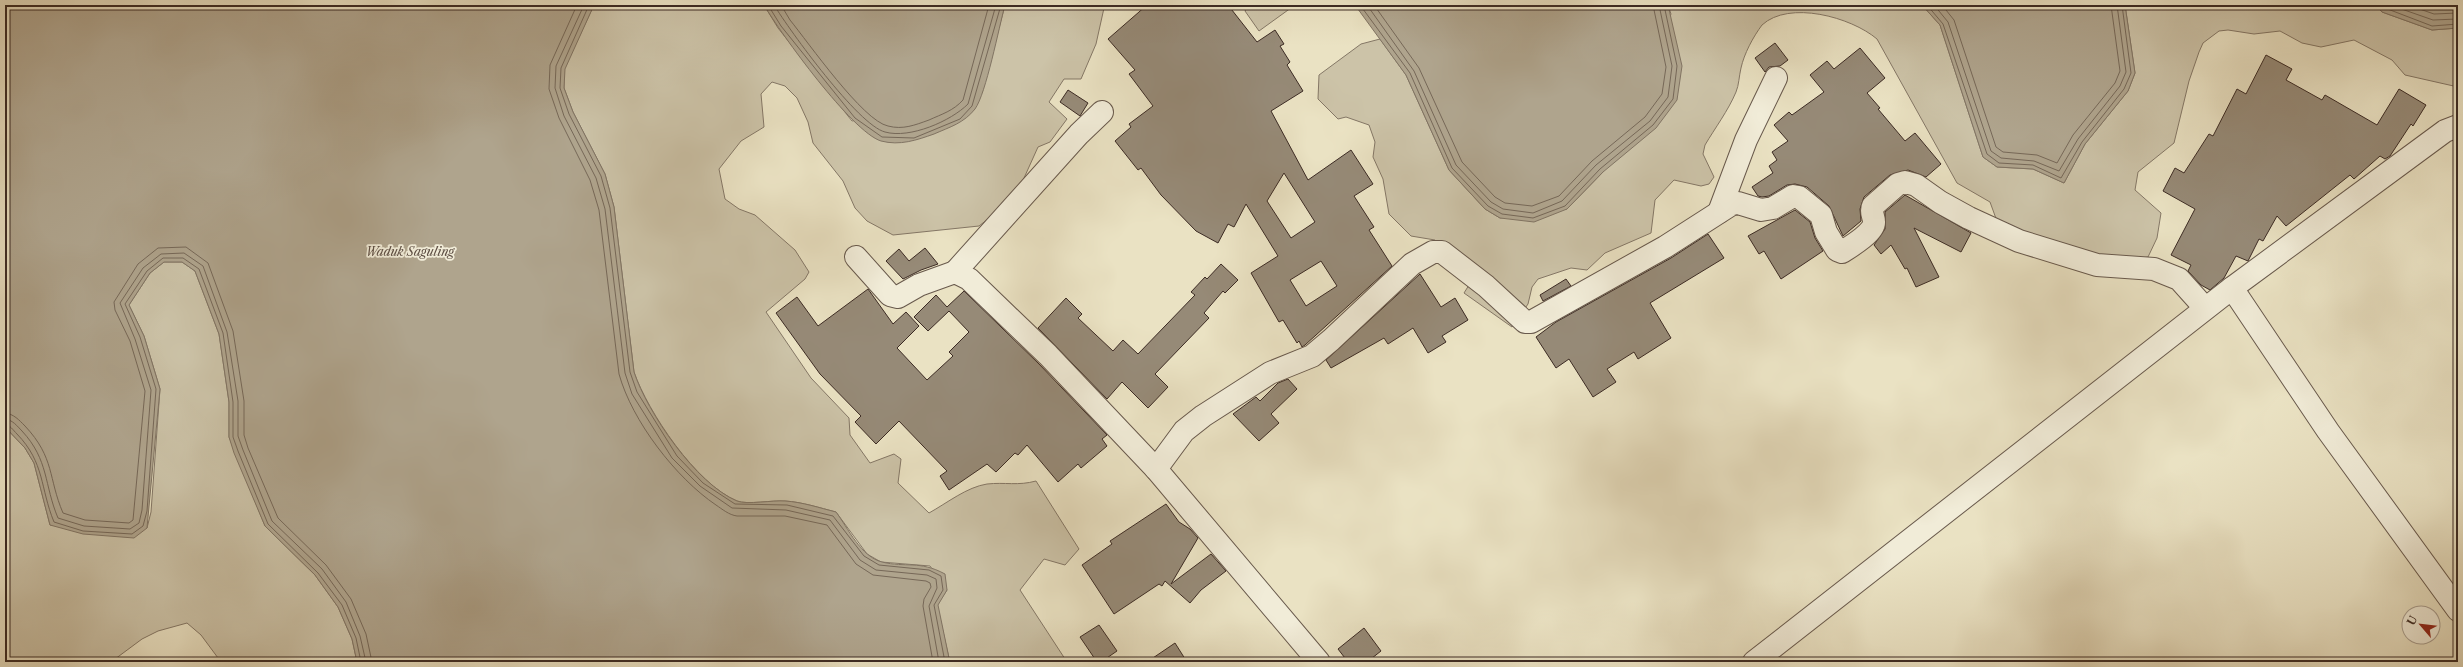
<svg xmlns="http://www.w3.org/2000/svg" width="2463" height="667" font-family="'Libre Caslon Text',serif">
	<rect width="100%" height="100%" fill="#eae2c3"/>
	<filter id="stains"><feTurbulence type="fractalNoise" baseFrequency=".005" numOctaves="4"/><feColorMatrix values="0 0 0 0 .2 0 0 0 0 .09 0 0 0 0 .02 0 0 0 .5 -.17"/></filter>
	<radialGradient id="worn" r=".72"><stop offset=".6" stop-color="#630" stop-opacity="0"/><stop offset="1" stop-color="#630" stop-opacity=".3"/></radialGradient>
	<!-- green -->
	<g fill="#ccc3a8" stroke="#847766">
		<path d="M594,5H764L778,28L852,121L982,93L1005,5H1108L1104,8L1096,44L1081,79H1064L1049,102L1067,119L1050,142L1038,147L1015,198L979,226L893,235L867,221L855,208L843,181L813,143L808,122L797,98L785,86L772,82L761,94L764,127L741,141L719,169L725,199L739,209L755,215L795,250L809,272L805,279L766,312L811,378L849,418L850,435L870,463L894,454L901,459L898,483L929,513C947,503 967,487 987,484C1005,482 1018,486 1036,481L1079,549L1065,565L1044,559L1020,590L1067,662H948L949,658L937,605L947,590L930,566L881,562L867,554L836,512C820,508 802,502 785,501C773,500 747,505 737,501C696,484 648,412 634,372L614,207L605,174L573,112L564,88V69Z"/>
		<polygon points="1248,5 1295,5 1259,31 1245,11"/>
		<path d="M1668,5H1922L1940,25L1983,157L1997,167L2033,169L2064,183L2085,144L2128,91L2135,73L2125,5H2376L2382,12L2432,30L2458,28V87L2405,75L2392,60L2354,40L2321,47L2302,43L2280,31L2254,34L2228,30L2219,31L2203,43L2199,52L2189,81L2174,143L2138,172L2135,190L2161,213L2157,238L2148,257L2124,261L2074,251L1998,224L1990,202L1957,183L1877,39C1851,17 1789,0 1762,25C1753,37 1744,54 1741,68C1739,76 1739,85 1736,92C1728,111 1715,128 1705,145L1703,154L1714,177L1709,184L1701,186L1674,180L1655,200L1651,233L1605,253L1587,270L1571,268L1538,279L1532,287L1528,304L1512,327L1464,293L1469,285L1435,240L1411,236L1389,214L1383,179L1373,157L1375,142L1369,125L1346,117L1338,119L1318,99L1319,75L1361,44L1380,39L1406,75L1449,170L1485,209L1500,218L1567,209L1603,172L1671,14Z"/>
		<polygon points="164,262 182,262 195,271 219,334 229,402 229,437 265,526 315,575 338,607 352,639 357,662 221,662 201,635 187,623 158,631 142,639 111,662 5,662 5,427 25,448 34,463 50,525 147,528 151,512 160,389 144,336 129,305 150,273"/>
	</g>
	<!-- water -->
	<g fill="#afa48d" stroke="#817463">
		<path d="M5,5H594L565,69L564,88L573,112L605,174L614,207L634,372C647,412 696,484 737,501C747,505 773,500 785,501C802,502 820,508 836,512C848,528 861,557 882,562C906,568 919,560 945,574L947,590L938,605L949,658L948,662H357L352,639L338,607L315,575L265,526L234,453L229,437V402L219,334L195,271L182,262H164L150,273L129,305L144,336L160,389L147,528L134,538L83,534L50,525L34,463L25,448L5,427Z"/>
		<path d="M764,5H1005C999,27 986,94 975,109C964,123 950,127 934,134C917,140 900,146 881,141C852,132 781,34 764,5Z"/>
		<polygon points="1355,5 1668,5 1682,66 1677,100 1656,128 1603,172 1567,209 1534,222 1500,218 1485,209 1449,170 1406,75"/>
		<polygon points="1922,5 2125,5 2135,73 2128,91 2085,144 2064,183 2033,169 1997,167 1983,157 1940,25"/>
		<polygon points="2376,5 2458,5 2458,28 2432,30 2382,12"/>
	</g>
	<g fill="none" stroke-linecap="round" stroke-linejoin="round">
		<!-- shore -->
		<g stroke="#766858" stroke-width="1">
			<path d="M577,5L550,65L549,89L559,118L590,180L599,210L619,374C632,421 676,478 716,505C722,509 729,515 737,516H785L827,525L856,564L873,575L926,581L930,583L931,587L924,599L923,606L933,662"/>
			<polyline points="584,5 556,66 555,88 564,116 596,178 605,209 625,373 632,394 672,458 700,486 732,508 786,510 830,520 860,560 876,570 927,575 936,579 937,588 929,606 939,662"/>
			<polyline points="589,5 561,68 560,88 569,114 601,176 610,208 630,372 637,392 677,456 703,483 735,504 787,505 833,516 864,556 879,565 929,570 941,576 943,590 934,605 945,662"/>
			<polyline points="768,5 781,26 855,118 882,137 914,138 960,119 972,106 1001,5"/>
			<path d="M774,5C790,31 858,125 885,132C910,139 951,121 968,104L996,5"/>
			<path d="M781,5L790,20C808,42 863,121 888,126C903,130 915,125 929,120C942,114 953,111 963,100L989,5"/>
			<polyline points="1360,5 1410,73 1452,168 1488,206 1502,214 1533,218 1565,206 1600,169 1653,125 1673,99 1677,66 1664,5"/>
			<polyline points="1367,5 1414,71 1456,165 1491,202 1503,209 1533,213 1562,201 1596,165 1650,121 1668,97 1672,66 1659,5"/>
			<polyline points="1374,5 1419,68 1462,162 1495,197 1505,203 1532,206 1559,196 1592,161 1645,117 1662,94 1666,67 1653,5"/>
			<polyline points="1927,5 1943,24 1987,154 1999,163 2033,165 2061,178 2082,142 2124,89 2131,73 2122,5"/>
			<polyline points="1934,5 1948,22 1991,151 2001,158 2034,161 2059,171 2078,139 2120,86 2126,72 2117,5"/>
			<polyline points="1942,5 1954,20 1996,147 2003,152 2037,155 2057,163 2073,135 2115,83 2120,71 2111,5"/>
			<polyline points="2382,5 2385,8 2432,26 2458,24"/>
			<polyline points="2390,5 2433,20 2458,19"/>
			<polyline points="2408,5 2434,14 2458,13"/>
			<path d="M5,413C14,414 19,420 25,426C55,458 48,478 63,513L85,520L129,523L133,520L145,391L130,341L115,310L114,302L138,264L158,248L186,247L208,263L233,331L244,401V435L248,448L278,518L326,565L351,599L366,634L372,662"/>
			<path d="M5,419C13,420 17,426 22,431C49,460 44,485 58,518L84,526L130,529L139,523L142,510L151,390L135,339L120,303L143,268L161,254L184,253L203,266L227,332L238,401V436L243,450L272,521L322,569L346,602L360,636L366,662"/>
			<path d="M5,424C10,425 13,430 17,434C45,463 40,488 54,522L83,531L132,534L143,526L147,511L156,389L140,337L125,304L147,271L163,258H183L199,269L223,333L233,402V437L238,451L268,524L318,573L342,605L356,638L361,662"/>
		</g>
	</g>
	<!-- building -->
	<g fill="#968a77" stroke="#3c2b24" fill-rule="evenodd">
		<path d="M1147,5H1228L1257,42L1275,30L1284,44L1280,46L1290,62L1287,65L1303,91L1271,111L1308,180L1351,150L1373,184L1354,196L1374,227L1369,230L1392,266L1305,345L1302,347L1299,341L1297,343L1283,320L1279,322L1251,273L1278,256L1246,204L1234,227L1228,224L1218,243L1196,231L1161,195L1141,168L1138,170L1115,141L1131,127L1129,124L1153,106L1129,74L1135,70L1108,39ZM1284,173L1315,222L1291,238L1267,201ZM1321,261L1337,286L1306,306L1290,280Z"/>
		<polygon points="1775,43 1788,60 1780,66 1769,67 1765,72 1755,58"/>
		<polygon points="1860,48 1885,78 1867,93 1880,108 1878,109 1905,141 1915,133 1941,164 1926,177 1908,170 1890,175 1864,197 1860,209 1861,221 1843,236 1829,206 1807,187 1795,184 1787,185 1769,196 1762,197 1758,196 1752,187 1773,173 1769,166 1777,160 1772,152 1788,141 1774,125 1789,112 1792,115 1824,92 1810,75 1827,61 1834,69"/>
		<polygon points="2266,55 2292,69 2286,80 2322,100 2325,95 2377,125 2399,89 2426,105 2413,126 2411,124 2390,156 2385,159 2380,156 2354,179 2350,175 2286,226 2277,216 2263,241 2259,239 2248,261 2236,256 2224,278 2210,290 2201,285 2188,271 2191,265 2171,255 2195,209 2163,191 2175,168 2184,173 2209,134 2213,136 2237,89 2246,94"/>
		<polygon points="1068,90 1088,103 1080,116 1060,102"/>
		<polygon points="1905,195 1971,233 1961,252 1914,228 1939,277 1916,287 1907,268 1905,269 1891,245 1881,254 1874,245 1885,229 1885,212"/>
		<polygon points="1795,210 1810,222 1815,238 1823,251 1781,279 1764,251 1759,254 1748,236"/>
		<polygon points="1708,234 1724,258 1650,303 1671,338 1638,359 1634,352 1607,369 1616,382 1593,397 1569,359 1556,368 1536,337 1556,322 1671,258"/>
		<polygon points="925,248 938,264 921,270 903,279 886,261 899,249 909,261"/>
		<polygon points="1221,264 1238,280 1225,293 1223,291 1204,313 1209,318 1155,374 1168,387 1148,408 1122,382 1107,399 1038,328 1066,298 1082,314 1078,318 1113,351 1123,340 1138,354 1195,295 1191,292 1205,277 1207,279"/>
		<polygon points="1420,274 1441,307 1455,298 1468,320 1442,336 1446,342 1428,353 1413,328 1388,344 1384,338 1331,368 1326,360"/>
		<polygon points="1566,279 1571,286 1543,301 1540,295"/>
		<polygon points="868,289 893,324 906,312 919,326 897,348 927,380 953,356 949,352 969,332 949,311 928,331 914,317 936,295 947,307 964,291 1039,364 1107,435 1102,439 1107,446 1081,468 1078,464 1058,482 1027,445 1018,455 1015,453 996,472 987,464 949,490 940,476 947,471 899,421 876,444 855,422 861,416 820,374 776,313 797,297 818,326"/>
		<polygon points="1288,379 1297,389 1271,414 1279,423 1259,441 1233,414 1256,397 1260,401 1278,383"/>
		<polygon points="1166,504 1179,522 1190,529 1198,538 1171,584 1211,554 1226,571 1201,590 1190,603 1165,581 1162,586 1159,584 1114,614 1082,565 1112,544 1110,541"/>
		<polygon points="1099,625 1117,651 1101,662 1097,662 1080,637"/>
		<polygon points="1364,628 1381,651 1367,662 1348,662 1338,649"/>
		<polygon points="1175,643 1187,662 1147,662"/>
	</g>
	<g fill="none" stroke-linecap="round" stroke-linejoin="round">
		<!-- minor casing -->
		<g stroke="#68594c" stroke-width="24">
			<g id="minor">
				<polyline points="1719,212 1746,140 1776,78"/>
				<polyline points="856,257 890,295 898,297 919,285 955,272 969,279 1048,355 1156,469 1319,662"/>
				<polyline points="955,272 1079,134 1102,112"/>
				<polyline points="2232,288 2445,131 2458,126"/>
				<path d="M1156,469L1184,431L1203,416L1270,373L1312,356L1331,340L1412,264L1433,252H1442L1486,286L1525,322H1531L1665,247L1732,204L1738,203L1761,210L1773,208L1793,196L1799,197L1821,215L1826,232L1837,250L1842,252C1850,247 1875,232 1874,222C1874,216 1870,212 1873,206L1898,184L1905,182L1916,185L1940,202L1969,218L2019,241L2097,265L2154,269L2179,279L2205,308"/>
				<polyline points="1754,662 2232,288 2328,431 2458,610"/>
			</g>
		</g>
		<!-- minor -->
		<use href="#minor" stroke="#f1ecd8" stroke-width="22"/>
	</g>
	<g text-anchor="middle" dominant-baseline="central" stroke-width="3.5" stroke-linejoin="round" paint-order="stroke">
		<!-- water labels -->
		<g font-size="12" font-style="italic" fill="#5e4f44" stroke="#f1ecd8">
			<text x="410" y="251">Waduk Saguling</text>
		</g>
	</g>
	<!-- margin -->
	<rect width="2463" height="667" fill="none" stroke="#eae2c3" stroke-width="20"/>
	<rect x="6" y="6" width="2451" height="655" fill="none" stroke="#3c2b24" stroke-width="2"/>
	<rect x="10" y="10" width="2443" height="647" fill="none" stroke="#3c2b24"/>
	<!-- north arrow -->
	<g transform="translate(2421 625) rotate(298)"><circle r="19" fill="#f1ecd8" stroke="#a99f90"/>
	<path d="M0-3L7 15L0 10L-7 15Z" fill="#8f2418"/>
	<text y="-6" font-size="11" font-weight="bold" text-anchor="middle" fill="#3c2b24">U</text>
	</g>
	<rect width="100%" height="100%" filter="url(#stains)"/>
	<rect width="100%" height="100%" fill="url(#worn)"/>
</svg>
